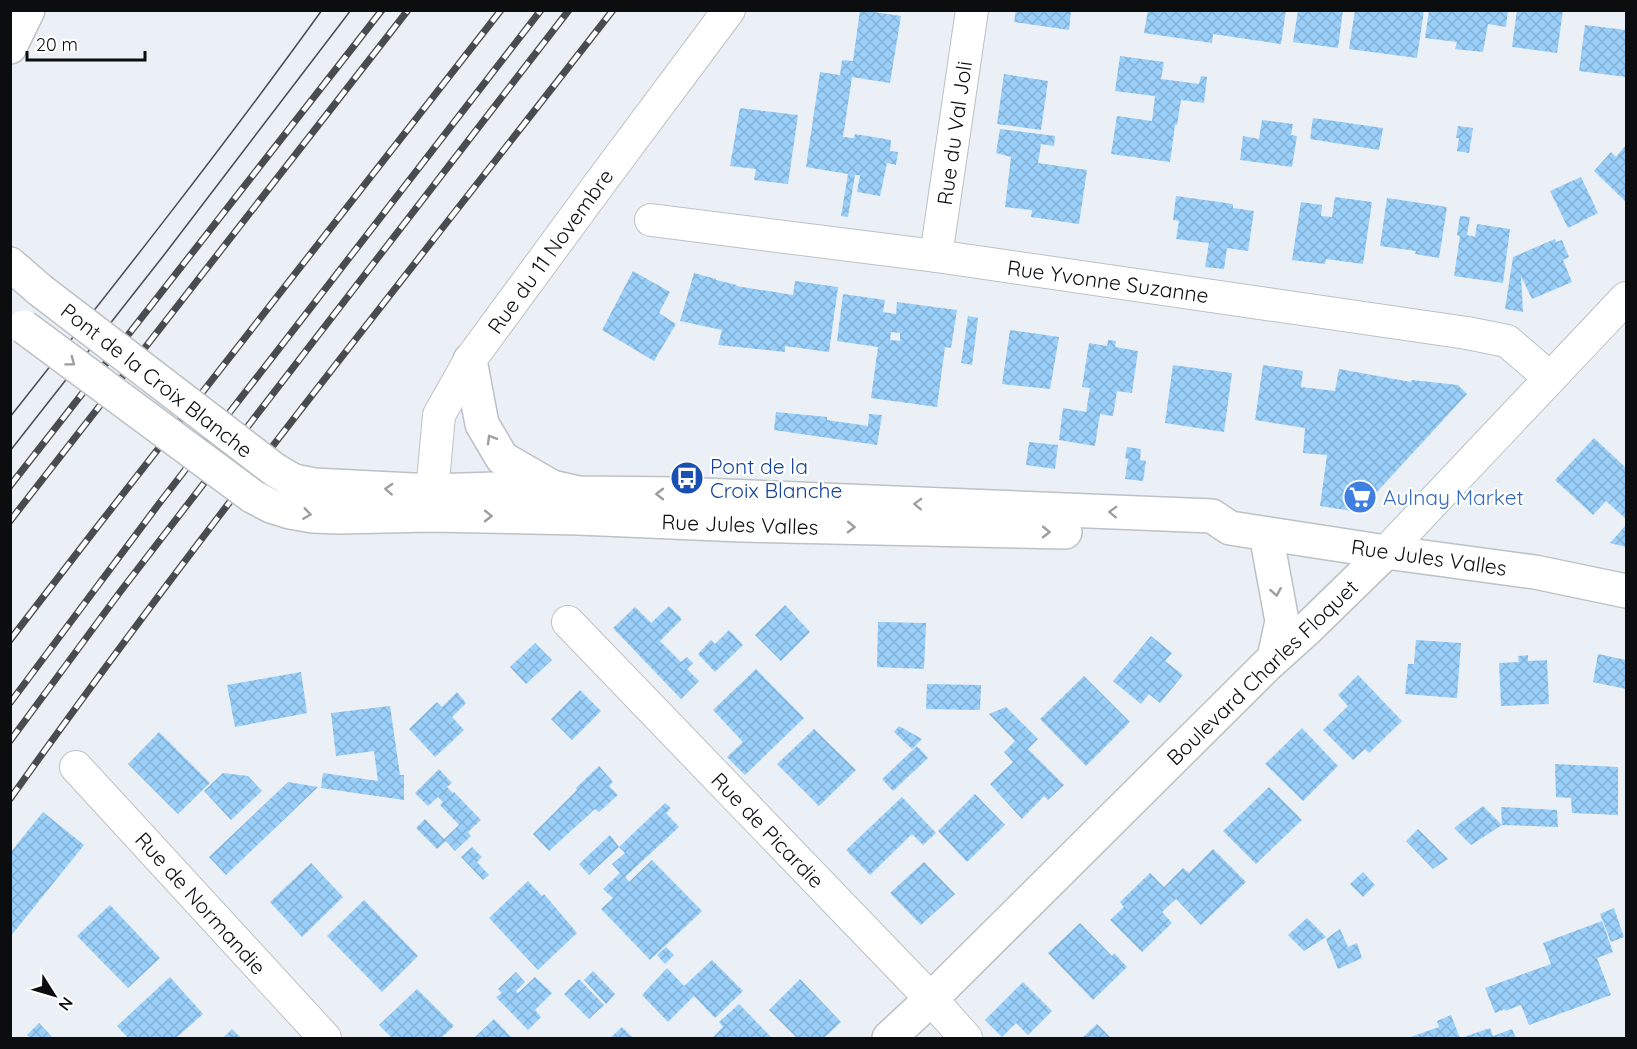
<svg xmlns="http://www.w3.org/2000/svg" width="1637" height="1049" font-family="Quicksand,sans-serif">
	<defs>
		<pattern id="building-cross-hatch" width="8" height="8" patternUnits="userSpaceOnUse" patternTransform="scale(1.5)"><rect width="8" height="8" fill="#9acffa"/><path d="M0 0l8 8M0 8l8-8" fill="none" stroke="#83b1d5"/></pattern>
	</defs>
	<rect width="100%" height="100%" fill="#eaf0f5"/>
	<!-- building -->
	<g fill="url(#building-cross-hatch)" fill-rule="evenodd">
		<polygon points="860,10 901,16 890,83 852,77 843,137 854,138 855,134 891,140 890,151 898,152 896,165 887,163 880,196 857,192 860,175 855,175 848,217 841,216 848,174 806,167 820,72 840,75 842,60 853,61"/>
		<polygon points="1016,10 1071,10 1069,30 1014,22"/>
		<polygon points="1148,10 1286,10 1281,44 1213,34 1212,43 1144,33"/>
		<polygon points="1298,10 1343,10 1338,48 1293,42"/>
		<polygon points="1355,10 1424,10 1417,58 1349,49"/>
		<polygon points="1429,10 1508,10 1506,27 1488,24 1483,52 1455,49 1457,42 1425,38"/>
		<polygon points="1517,10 1563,10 1557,53 1512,47"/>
		<polygon points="1585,25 1626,30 1626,77 1579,71"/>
		<polygon points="1120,56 1164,62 1161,79 1199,84 1201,76 1207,77 1204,103 1181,100 1177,125 1175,125 1170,162 1111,154 1117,116 1152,121 1155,96 1115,91"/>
		<polygon points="1004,74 1048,81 1041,130 997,124"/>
		<polygon points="740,108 798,115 788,184 754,180 756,169 730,166"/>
		<polygon points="1313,118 1383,128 1379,150 1310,139"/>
		<polygon points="1262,120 1293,124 1291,135 1297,136 1292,167 1240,160 1243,136 1259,139"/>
		<polygon points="1458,126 1473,128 1469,153 1457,151 1459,138 1456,138"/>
		<polygon points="1000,129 1055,136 1054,146 1041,144 1038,163 1087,170 1079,224 1031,217 1032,210 1005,207 1011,157 996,153"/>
		<polygon points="1626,145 1626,200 1625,201 1594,171 1611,152 1616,157"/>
		<polygon points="1581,177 1598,213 1568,228 1550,191"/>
		<polygon points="1176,196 1233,204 1233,208 1254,211 1248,251 1227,248 1224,269 1205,267 1209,243 1176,239 1179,221 1173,220"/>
		<polygon points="1335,197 1372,202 1363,264 1326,259 1325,264 1292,260 1301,202 1322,205 1321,216 1332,217"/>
		<polygon points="1387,198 1447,207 1439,258 1415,254 1416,251 1380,246"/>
		<polygon points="1460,216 1470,217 1467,235 1475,237 1477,224 1510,229 1503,283 1454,276 1460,236 1457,235"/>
		<polygon points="1555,239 1556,242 1562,240 1569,257 1563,260 1572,282 1532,299 1521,276 1523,312 1505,309 1513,257"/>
		<polygon points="633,271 670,292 659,313 676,324 654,361 602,330"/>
		<polygon points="694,273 716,279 716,280 737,285 736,286 793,295 795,281 838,287 829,352 785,346 785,352 718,345 722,330 680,321"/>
		<path d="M843,294L885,300L883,312L896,314L897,302L957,310L951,348L945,347L937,407L871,398L878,347L837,341ZM891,332L900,333V341L890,340Z"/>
		<polygon points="968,316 978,318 972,365 961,363"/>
		<polygon points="1010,330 1059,337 1050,389 1002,384"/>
		<polygon points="1108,340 1116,341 1115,347 1138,351 1132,393 1117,391 1113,416 1100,414 1095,446 1059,440 1063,408 1086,412 1090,388 1082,387 1089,343 1107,346"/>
		<polygon points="1173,365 1232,373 1224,432 1165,423"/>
		<polygon points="1263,365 1303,371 1301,387 1335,391 1339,369 1411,382 1412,380 1458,385 1467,394 1364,506 1352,511 1320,506 1327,455 1303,453 1305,428 1255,420"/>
		<polygon points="776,412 827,417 827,420 868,426 869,414 882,415 877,445 774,430"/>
		<polygon points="1594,438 1626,468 1626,519 1606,501 1593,515 1555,480"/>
		<polygon points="1029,442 1058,445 1055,469 1026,465"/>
		<polygon points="1127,447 1141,449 1140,460 1146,461 1143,481 1125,479 1128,459 1125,458"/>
		<polygon points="1626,525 1626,547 1610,543"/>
		<polygon points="785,605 810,632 781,661 755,635"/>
		<polygon points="669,606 682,619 660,641 681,662 687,657 693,663 687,669 699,681 681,699 613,628 635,607 651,623"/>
		<polygon points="878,622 926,623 924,669 877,667"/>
		<polygon points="729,630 743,645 715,672 698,654 711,640 715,644"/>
		<polygon points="1151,636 1172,653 1165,661 1183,675 1160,703 1149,694 1141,704 1113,681"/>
		<polygon points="1416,640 1461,643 1457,698 1405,694 1408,664 1414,664"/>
		<polygon points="535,643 552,660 526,684 510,667"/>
		<polygon points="1598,654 1626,660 1626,689 1593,682"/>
		<polygon points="1528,655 1528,661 1547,660 1549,704 1501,706 1499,663 1519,662 1518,656"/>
		<polygon points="756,669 804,718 745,775 727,757 743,742 713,710"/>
		<polygon points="301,672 307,713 235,727 227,685"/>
		<polygon points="1358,675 1402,721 1369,753 1365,749 1353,760 1323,730 1348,706 1338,695"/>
		<polygon points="1084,676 1130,722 1086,766 1040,719"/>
		<polygon points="927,684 981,685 980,710 926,709"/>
		<polygon points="580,690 601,711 572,740 551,719"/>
		<polygon points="457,692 466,703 452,717 464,730 435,757 409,729 437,702 442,707"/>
		<polygon points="390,706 400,775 404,775 404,800 321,788 323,773 378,781 374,751 336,756 331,713"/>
		<polygon points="1006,707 1038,739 1028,749 1064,785 1048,800 1044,796 1022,819 990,784 1013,762 1004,752 1015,741 989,714"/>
		<polygon points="899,726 922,739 912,749 894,732"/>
		<polygon points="1302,728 1338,766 1303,801 1265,764"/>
		<polygon points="814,729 856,770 819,806 777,764"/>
		<polygon points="159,732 210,783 178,814 128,764"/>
		<polygon points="917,746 928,758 893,791 882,779"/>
		<polygon points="1555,764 1618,767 1618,815 1572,813 1571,798 1556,797"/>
		<polygon points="599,766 613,782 609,786 618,795 599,812 595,809 549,851 533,834 577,790 576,788"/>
		<polygon points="439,769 452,783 447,787 453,793 454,792 481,820 468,832 471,836 455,851 446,841 437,849 416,828 425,819 444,839 459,825 440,805 443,802 438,797 428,806 415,793"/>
		<polygon points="223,773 248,776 262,791 231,820 204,791"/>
		<polygon points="288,782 318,787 226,875 209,857"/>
		<polygon points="1269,787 1302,820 1256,864 1223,831"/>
		<polygon points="975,794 1005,825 967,862 938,831"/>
		<polygon points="902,797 936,833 923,845 912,834 870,875 846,850"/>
		<polygon points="665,803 671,808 666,813 679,827 625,877 629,882 652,860 702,911 650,960 601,909 613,898 603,889 620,873 612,864 625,853 619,847"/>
		<polygon points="1483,806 1502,825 1471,845 1454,828"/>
		<polygon points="1501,807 1557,810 1558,827 1502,825"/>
		<polygon points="43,812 84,845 10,937 10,853"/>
		<polygon points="1418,829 1448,859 1433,869 1406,841"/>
		<polygon points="610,835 619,847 589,875 579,864"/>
		<polygon points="472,847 482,857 477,862 489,875 483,880 461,857"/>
		<polygon points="1213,849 1246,882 1201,925 1176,899 1162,912 1172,923 1142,952 1110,920 1124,907 1120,902 1150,873 1164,887 1183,868 1189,873"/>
		<polygon points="924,862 955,894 921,925 890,893"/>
		<polygon points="311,863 343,897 302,937 270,902"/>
		<polygon points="1363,872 1375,885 1363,897 1350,884"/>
		<polygon points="528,881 542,896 544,894 577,933 538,970 489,918"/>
		<polygon points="364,900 418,956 382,992 327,936"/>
		<polygon points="110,905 160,958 128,988 77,936"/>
		<polygon points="1614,908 1624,937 1611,942 1600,914"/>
		<polygon points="1307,918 1326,937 1304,951 1288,935"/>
		<polygon points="1602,921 1613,952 1597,958 1611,995 1529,1025 1521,1005 1505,1011 1505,1009 1495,1013 1485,988 1551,964 1543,943"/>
		<polygon points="1080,923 1112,956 1114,953 1127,967 1093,1000 1048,953"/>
		<polygon points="1340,929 1348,947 1357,943 1362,958 1338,969 1326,939"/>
		<polygon points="666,947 674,955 665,964 657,955"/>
		<polygon points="712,960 743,991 715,1018 694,996 668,1022 642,995 667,968 684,986"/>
		<polygon points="593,971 615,994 606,1004 584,980"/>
		<polygon points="516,972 525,982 516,991 518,993 535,977 552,993 535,1010 541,1017 528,1030 496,997 502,993 498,989"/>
		<polygon points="170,977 203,1014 176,1038 128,1038 117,1026"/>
		<polygon points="579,979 604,1005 589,1019 564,994"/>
		<polygon points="800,979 841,1022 824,1038 797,1038 769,1010"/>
		<polygon points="1023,982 1052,1011 1028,1035 1016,1023 1002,1037 985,1020"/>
		<polygon points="417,989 454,1026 441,1038 392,1038 379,1025"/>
		<polygon points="739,1004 772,1038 712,1038 723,1027 719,1022"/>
		<polygon points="1451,1015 1460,1038 1408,1038 1439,1027 1437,1021"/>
		<polygon points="494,1019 512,1038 474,1038"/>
		<polygon points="39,1023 53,1038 31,1038 27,1035"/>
		<polygon points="1097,1024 1111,1038 1082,1038"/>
		<polygon points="622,1027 633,1038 610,1038"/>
		<polygon points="1490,1028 1493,1036 1512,1029 1516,1038 1461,1038"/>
		<polygon points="232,1029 241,1038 223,1038"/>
	</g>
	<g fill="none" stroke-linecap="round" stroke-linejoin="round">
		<!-- minor casing -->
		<g stroke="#bcc1c6" stroke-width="34">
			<g id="minor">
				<polyline points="651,220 936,256 1467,333 1507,341 1550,378"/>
				<polyline points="936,256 972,10"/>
				<polyline points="430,515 439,415 470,360 600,183 729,10"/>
				<polyline points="1386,552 1626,298"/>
				<polyline points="568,622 931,999 966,1038"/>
				<polyline points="76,767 325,1038"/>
			</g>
		</g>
		<!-- tertiary casing -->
		<g stroke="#bcc1c6" stroke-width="36">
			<g id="tertiary">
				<polyline points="10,47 28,10"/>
				<polyline points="10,264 40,290"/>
				<polyline points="470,360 482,424 502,458 552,487"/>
				<polyline points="275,470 294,481 314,485 432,491 552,487 579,493 677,494 1212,516 1230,528 1386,552 1535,572 1626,591"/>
				<polyline points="252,496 271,506 290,512 313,516 339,517 430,515 579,518 742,525 1065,532"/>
				<polyline points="1266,534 1282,621 1274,658"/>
				<polyline points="889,1038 931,999 1267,665 1307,629 1386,552"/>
			</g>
		</g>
		<!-- minor -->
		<use href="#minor" stroke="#fff" stroke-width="32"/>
		<!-- tertiary -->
		<use href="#tertiary" stroke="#fff" stroke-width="33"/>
		<!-- tram -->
		<g stroke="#494c4f" stroke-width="1.5">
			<path d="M10,417C116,283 222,149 322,10"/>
			<polyline points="10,451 164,255 351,10"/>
		</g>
		<!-- rail casing -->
		<g stroke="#494c4f" stroke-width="7">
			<g id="rail">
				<polyline points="10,486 382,10"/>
				<polyline points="10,521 408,10"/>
				<polyline points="10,640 94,531 501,10"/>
				<polyline points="10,703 158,505 541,10"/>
				<polyline points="10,741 120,592 569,10"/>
				<path d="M10,799C202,529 410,271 613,10"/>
			</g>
		</g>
		<!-- rail -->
		<use href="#rail" stroke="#fff" stroke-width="4.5" stroke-dasharray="14" stroke-linecap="butt"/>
		<!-- tertiary-bridge casing -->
		<g stroke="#bcc1c6" stroke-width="36" stroke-linecap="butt">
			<g id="tertiary-bridge">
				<polyline points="40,290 275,470"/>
				<polyline points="24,327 252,496"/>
			</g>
		</g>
		<!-- tertiary-bridge -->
		<use href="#tertiary-bridge" stroke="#fff" stroke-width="33"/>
	</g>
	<!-- one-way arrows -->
	<defs><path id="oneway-chevron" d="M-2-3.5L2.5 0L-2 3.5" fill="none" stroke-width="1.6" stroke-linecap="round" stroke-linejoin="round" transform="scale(1.5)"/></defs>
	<g stroke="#9d9e9f">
		<use href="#oneway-chevron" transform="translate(71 362) rotate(37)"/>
		<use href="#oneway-chevron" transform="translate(491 439) rotate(-120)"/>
		<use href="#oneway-chevron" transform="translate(389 489) rotate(-177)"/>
		<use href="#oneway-chevron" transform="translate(660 494) rotate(-180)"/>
		<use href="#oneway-chevron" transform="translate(918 504) rotate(-178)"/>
		<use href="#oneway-chevron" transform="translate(1113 512) rotate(-178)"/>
		<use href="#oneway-chevron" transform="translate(307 514) rotate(8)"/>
		<use href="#oneway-chevron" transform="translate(488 516) rotate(1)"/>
		<use href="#oneway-chevron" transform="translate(851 527) rotate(1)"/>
		<use href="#oneway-chevron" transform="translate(1046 532) rotate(1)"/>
		<use href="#oneway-chevron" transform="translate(1276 592) rotate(80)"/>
	</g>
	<!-- icons -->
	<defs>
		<g id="bus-disc" transform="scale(1.725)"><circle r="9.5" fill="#1a4fb4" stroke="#fff"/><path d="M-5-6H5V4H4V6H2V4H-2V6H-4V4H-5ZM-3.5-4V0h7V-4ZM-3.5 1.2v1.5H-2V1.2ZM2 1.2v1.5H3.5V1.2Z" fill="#fff"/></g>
		<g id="supermarket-disc" transform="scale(1.725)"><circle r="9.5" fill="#3f7fe0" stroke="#fff"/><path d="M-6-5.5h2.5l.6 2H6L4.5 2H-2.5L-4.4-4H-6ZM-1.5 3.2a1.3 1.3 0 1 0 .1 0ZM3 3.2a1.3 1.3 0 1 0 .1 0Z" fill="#fff"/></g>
	</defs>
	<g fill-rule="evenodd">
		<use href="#bus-disc" x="687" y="478"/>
		<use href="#supermarket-disc" x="1360" y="497"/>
	</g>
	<g text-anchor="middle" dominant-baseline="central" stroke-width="4.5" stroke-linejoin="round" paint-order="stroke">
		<!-- street labels -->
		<g font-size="21" fill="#0b0d0f" stroke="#fff">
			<text transform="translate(954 133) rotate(-82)">Rue du Val Joli</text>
			<text transform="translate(550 251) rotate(-54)">Rue du 11 Novembre</text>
			<text transform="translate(1108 281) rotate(8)">Rue Yvonne Suzanne</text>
			<text transform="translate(157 380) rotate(38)">Pont de la Croix Blanche</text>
			<text transform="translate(740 524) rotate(2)">Rue Jules Valles</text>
			<text transform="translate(1429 557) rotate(8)">Rue Jules Valles</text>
			<text transform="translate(1262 672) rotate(-44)">Boulevard Charles Floquet</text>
			<text transform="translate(768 830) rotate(46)">Rue de Picardie</text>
			<text transform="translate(201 903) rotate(48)">Rue de Normandie</text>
		</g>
		<!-- transit labels -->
		<g font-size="21" fill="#164399" stroke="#fff" text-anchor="start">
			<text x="710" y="466">Pont de la<tspan x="710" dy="24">Croix Blanche</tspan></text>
		</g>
		<!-- shop labels -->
		<g font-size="21" fill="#366cbe" stroke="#fff" text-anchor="start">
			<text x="1383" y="497">Aulnay Market</text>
		</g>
	</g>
	<!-- border -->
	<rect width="1637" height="1049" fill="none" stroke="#0b0d0f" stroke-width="24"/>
	<!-- north arrow -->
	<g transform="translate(54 995) rotate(127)" stroke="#ffffff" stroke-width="4.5" paint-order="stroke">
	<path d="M0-4.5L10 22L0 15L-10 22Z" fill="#0b0d0f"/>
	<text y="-9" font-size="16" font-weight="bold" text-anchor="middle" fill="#0b0d0f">N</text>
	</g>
	<!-- scale -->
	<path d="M27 51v9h118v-9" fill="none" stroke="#0b0d0f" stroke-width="3"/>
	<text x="36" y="51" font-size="18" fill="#0b0d0f" stroke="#ffffff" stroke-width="4.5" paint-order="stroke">20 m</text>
</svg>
